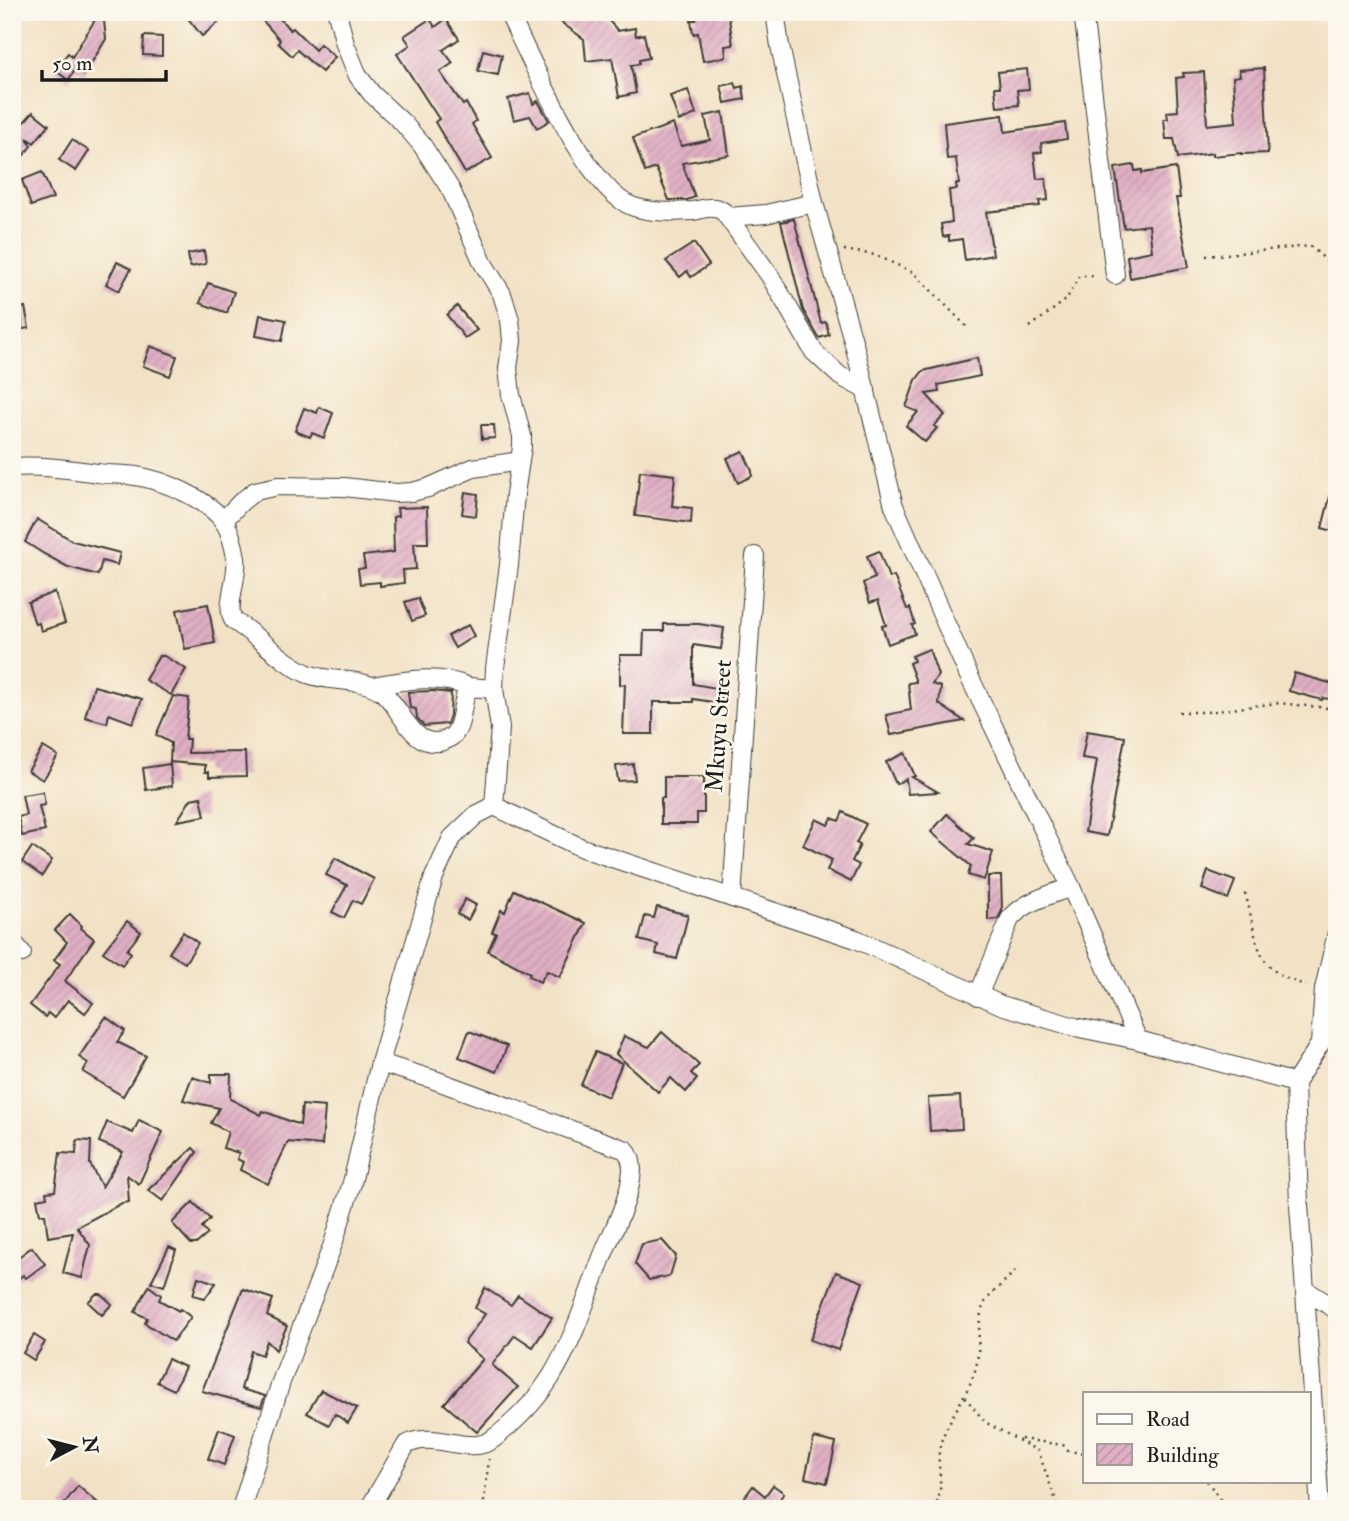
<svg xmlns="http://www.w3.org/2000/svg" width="1349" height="1521" font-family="'IM FELL Double Pica',serif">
	<defs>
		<pattern id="building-hatch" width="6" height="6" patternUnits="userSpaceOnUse" patternTransform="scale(1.75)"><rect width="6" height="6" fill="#e0afc4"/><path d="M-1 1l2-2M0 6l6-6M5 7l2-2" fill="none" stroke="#c096a8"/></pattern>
	</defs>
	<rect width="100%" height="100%" fill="#fbf7ec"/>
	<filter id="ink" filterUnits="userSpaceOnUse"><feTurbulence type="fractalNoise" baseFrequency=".0143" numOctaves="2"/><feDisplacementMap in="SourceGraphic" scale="14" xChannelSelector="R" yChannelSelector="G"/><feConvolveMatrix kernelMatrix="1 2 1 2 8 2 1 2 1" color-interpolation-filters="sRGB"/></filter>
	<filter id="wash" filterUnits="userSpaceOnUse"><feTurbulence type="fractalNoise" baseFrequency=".00686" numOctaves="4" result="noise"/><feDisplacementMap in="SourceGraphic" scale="28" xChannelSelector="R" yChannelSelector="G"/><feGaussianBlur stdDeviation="1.57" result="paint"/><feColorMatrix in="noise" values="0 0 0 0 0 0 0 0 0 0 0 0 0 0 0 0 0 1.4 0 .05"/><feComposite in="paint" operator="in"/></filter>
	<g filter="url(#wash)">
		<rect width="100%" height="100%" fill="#f2e2c5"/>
		<g id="blocks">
			<!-- building -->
			<g fill="url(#building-hatch)">
				<polygon points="100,12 103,12 106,39 84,75 76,69 68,80 55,70 68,53 72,57"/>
				<polygon points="183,12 211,12 219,22 202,36"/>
				<polygon points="255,12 274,12 290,30 293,28 315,50 320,44 335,57 322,72 297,50 292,56 278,43 280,40"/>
				<polygon points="570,12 601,12 618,31 635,28 636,36 644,34 649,58 639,60 639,64 631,65 636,93 619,97 612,58 586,61 584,39 562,23"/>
				<polygon points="695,12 728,12 733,45 725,46 726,57 703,61 698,33 693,34 691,20 696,20"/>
				<polygon points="430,19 435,27 446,19 459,39 443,50 453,63 440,72 463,105 466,103 476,121 472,124 492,158 465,173 435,122 439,119 397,54 410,45 404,36"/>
				<polygon points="144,36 162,37 162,56 143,55"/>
				<polygon points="483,50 502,55 498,75 478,71"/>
				<polygon points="1264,68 1268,153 1241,154 1241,153 1213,156 1213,153 1178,158 1174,139 1166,139 1164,119 1168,119 1167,112 1178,111 1176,78 1184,77 1183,73 1204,72 1207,125 1236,122 1233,77 1240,76 1239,70"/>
				<polygon points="1027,69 1029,89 1017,90 1019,105 997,107 995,87 1000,87 998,72"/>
				<polygon points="735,83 737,88 743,86 745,99 725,103 721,86"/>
				<polygon points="688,90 696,114 679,121 670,96"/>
				<polygon points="530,93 533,104 538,101 549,121 537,128 530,116 514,120 508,99"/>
				<polygon points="33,112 49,125 34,143 27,138 31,146 12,170 12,136"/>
				<polygon points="723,112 729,155 682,163 695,197 687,200 669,200 656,168 645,172 633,138 673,124 681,146 710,140 705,116"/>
				<polygon points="1003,115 1005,132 1065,123 1067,139 1041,143 1042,152 1034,153 1037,179 1046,178 1048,200 1039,201 1040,206 986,212 993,255 965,260 962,239 949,241 949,236 943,237 941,224 952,222 949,190 957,189 956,184 959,184 956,158 947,159 944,123"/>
				<polygon points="72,140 89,151 76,171 59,160"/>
				<polygon points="1134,165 1135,171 1142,170 1142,173 1176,168 1180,198 1176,198 1189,267 1130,278 1127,256 1152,251 1149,225 1124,228 1115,168"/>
				<polygon points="42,172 53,198 31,206 22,180"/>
				<polygon points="794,219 821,323 826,322 829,335 819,338 803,310 781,222"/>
				<polygon points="694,243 709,265 691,277 687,271 680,277 666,261"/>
				<polygon points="204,251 206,264 190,267 188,254"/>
				<polygon points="117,262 131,269 119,291 106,284"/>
				<polygon points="208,283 234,292 227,313 200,303"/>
				<polygon points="457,306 477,330 465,338 447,315"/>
				<polygon points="25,307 29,328 17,330 13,309"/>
				<polygon points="260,315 286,320 282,341 256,336"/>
				<polygon points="150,346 177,356 170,376 143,366"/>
				<polygon points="977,358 980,376 938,385 939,392 926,394 945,415 934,426 937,428 925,442 906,426 918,412 906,407 916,380 923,371"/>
				<polygon points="319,407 333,413 324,438 312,433 310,437 295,431 304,408 317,413"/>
				<polygon points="481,425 494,425 495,438 482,439"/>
				<polygon points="743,451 752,471 752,476 738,483 727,458"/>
				<polygon points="640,471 675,475 672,506 692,508 691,523 635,516"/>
				<polygon points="1332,489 1337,490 1337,532 1322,528"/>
				<polygon points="465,492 478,494 476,516 462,514"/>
				<polygon points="427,507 428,543 414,543 416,569 403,570 404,583 380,586 380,582 360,584 358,569 365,568 363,556 394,552 393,517 398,516 397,508"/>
				<polygon points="37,519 73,541 120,553 117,565 102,561 98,575 68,567 44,554 25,542"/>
				<polygon points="879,551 889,578 894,576 907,609 910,608 915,624 912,625 915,634 888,644 882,626 886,625 878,600 870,603 863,583 875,578 867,556"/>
				<polygon points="55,592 65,623 41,631 39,623 35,624 28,602"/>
				<polygon points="418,598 425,616 412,621 405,602"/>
				<polygon points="208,604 215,643 185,649 177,610"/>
				<polygon points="664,624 699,624 724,628 721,649 693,645 693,684 722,689 720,703 693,699 693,702 653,702 653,734 623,734 625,684 620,685 620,655 643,655 644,631 664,631"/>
				<polygon points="468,625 474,636 455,648 448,636"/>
				<polygon points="929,649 938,675 932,684 941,687 939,704 964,721 891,735 886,715 911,710 908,683 916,682 909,663 914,661 912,656"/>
				<polygon points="159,656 164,656 186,669 171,695 145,680"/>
				<polygon points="1294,673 1337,685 1337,700 1323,698 1322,700 1289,691"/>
				<polygon points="94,686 142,699 133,723 109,714 107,723 85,717"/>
				<polygon points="433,691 451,693 450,715 447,724 424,726 417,718 416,709 410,708 408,692"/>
				<polygon points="173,696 189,698 185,739 189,739 188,753 245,752 246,776 209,777 209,772 205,772 205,765 170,762 171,743 156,735"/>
				<polygon points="1087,731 1125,737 1107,836 1085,832 1097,760 1082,758"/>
				<polygon points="43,747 58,756 43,780 28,771"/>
				<polygon points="905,753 915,776 912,777 938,792 908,794 906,779 896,784 886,762"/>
				<polygon points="170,764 172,786 146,790 143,768"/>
				<polygon points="633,764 635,780 618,781 616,766"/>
				<polygon points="664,777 704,777 704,813 697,813 697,824 661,824 661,798 664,798"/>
				<polygon points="43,792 45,805 39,806 45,831 22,836 18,817 26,815 22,795"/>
				<polygon points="201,797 205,816 177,821 191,799"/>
				<polygon points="843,812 866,824 856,843 860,845 852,861 859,865 851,882 827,870 832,860 803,845 816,819 828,825 832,818 839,821"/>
				<polygon points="947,814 974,838 968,844 993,852 984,880 968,875 971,866 931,832"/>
				<polygon points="32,847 52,860 42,876 22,862"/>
				<polygon points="335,858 374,879 361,904 353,900 344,918 332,912 347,885 326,875"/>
				<polygon points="1208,871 1235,881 1228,899 1202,889"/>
				<polygon points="988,876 1001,876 1002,911 998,919 988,920"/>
				<polygon points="514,890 586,923 560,977 547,971 540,982 529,976 530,973 488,951 496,933 492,932 501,910 505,912"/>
				<polygon points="465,899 476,905 468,920 457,914"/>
				<polygon points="657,907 688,915 677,959 656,954 658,945 639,940 645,916 654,918"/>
				<polygon points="70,914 82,926 81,928 94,939 65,981 93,1003 85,1013 68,1000 54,1018 48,1013 45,1017 30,1005 60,964 54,960 67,942 55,930"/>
				<polygon points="127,921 141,932 127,950 131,953 122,965 103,952"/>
				<polygon points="183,932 198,943 185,963 169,953"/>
				<polygon points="106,1017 125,1031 117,1042 146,1056 123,1096 83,1072 88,1063 79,1057"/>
				<polygon points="469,1031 507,1046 497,1072 459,1057"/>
				<polygon points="662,1032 699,1065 691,1073 697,1079 686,1092 671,1078 658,1092 616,1054 624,1036 649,1047"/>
				<polygon points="595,1052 622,1063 608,1097 581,1085"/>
				<polygon points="211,1074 231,1074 230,1099 261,1115 263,1111 300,1125 302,1105 325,1107 322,1145 288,1142 268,1184 240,1170 243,1162 237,1159 239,1153 223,1148 228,1132 211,1123 219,1108 183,1100 192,1077 211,1083"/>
				<polygon points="960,1096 962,1129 930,1131 928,1098"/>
				<polygon points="139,1120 163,1132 139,1184 127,1175 129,1202 122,1203 77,1227 90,1245 82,1278 63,1273 73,1233 48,1237 45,1214 40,1214 37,1199 47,1197 46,1192 55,1191 60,1153 76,1154 77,1140 91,1141 90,1164 102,1187 123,1152 99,1142 107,1122 133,1133"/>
				<polygon points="193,1148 197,1152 163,1201 148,1190"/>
				<polygon points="193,1202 210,1219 202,1227 208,1234 196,1244 191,1244 172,1223"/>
				<polygon points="662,1240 676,1256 670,1276 649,1280 635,1264 642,1244"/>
				<polygon points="32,1247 45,1264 26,1278 23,1275 12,1284 12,1262"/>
				<polygon points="169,1247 176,1250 164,1286 151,1282"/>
				<polygon points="836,1272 863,1282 838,1350 810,1340"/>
				<polygon points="198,1277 216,1283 205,1298 193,1295"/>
				<polygon points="149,1286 161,1295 159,1300 179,1311 180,1309 191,1317 173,1341 145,1323 147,1318 135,1312"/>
				<polygon points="485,1288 511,1305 518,1295 552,1318 533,1347 515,1335 492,1365 518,1387 477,1432 444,1404 483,1359 464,1343 485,1314 475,1308"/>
				<polygon points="243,1289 273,1299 267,1316 287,1326 276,1350 267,1341 262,1355 251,1351 241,1389 265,1396 261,1407 202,1391"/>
				<polygon points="96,1294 101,1294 112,1304 102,1315 88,1302"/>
				<polygon points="34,1335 45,1342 34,1360 23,1353"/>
				<polygon points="168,1359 185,1367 174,1390 157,1382"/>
				<polygon points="321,1390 357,1408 348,1423 335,1414 329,1425 307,1413"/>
				<polygon points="219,1429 235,1435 224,1465 208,1459"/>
				<polygon points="814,1438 836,1443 827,1483 805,1478"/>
				<polygon points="773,1485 784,1493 776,1504 782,1509 755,1509 756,1507 744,1498 753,1486 765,1496"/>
				<polygon points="78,1486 105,1509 60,1509"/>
			</g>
		</g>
	</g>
	<g filter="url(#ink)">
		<use href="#blocks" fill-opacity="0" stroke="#3c3a35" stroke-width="2"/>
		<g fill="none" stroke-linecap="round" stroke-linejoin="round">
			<!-- street casing -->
			<g stroke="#3c3a35" stroke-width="20">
				<g id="street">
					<polyline points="337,12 345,44 358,76 372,94 403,123 422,145 451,190 483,263 502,294 510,320 512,341 508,368 511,395 522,436 522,447 515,494 509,565 495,668 494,689 500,728 494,806"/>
					<path d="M508,12C531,58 587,192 634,207C652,213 674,212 693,211C700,210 707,207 714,208C719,208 720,210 724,212L770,276L814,352L840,376L866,390"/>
					<polyline points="775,12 780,46 814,203 854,344 894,506 969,676 1071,887 1138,1040 1295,1083"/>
					<polyline points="1083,12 1115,275"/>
					<polyline points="728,217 766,214 814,203"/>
					<path d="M12,467C43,465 68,469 98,473C110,475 123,474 136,476C163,480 208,499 225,523C231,533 234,546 236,558C239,577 224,607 234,621C260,637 281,662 308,674C330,683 361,677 381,691C401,705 411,750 443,741C467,734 458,704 469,687L494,689"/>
					<polyline points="223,521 241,502 255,491 278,486 344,487 396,493 412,492 428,488 473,468 520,461"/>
					<path d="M373,686C404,680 439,674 469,687"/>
					<polyline points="732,898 755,556"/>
					<polyline points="12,941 22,953"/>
					<path d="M978,996L1010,919C1025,901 1050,895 1071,887"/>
					<polyline points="1305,1290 1337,1310"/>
					<polyline points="241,1509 281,1382 333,1244 352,1183 380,1063 434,877 452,838 476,815 494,806 582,848 856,939 1001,1005 1075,1027 1138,1040"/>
					<path d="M369,1509L406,1445C434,1429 469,1457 493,1439C515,1422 536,1401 551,1377C573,1341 586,1300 601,1260C612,1231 630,1201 632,1170C632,1162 630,1156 626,1150L432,1079L380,1063"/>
					<polyline points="1320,1509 1299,1205 1295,1083 1320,1044 1324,989 1337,933"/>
				</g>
			</g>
			<!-- path -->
			<g stroke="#3c3a35" stroke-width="2.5" stroke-dasharray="2 5" stroke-linecap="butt">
				<polyline points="844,250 875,255 913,272 967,327"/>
				<polyline points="1206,256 1310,246 1337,270"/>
				<polyline points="1030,327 1066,300 1079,276 1097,276"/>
				<polyline points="1179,712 1207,712 1278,703 1337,709"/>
				<path d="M1245,893C1259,939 1251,971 1306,985"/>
				<polyline points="965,1397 985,1422 1038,1451 1059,1509"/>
				<polyline points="1021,1439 1063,1445 1068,1451 1085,1453"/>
				<polyline points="1207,1481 1227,1509"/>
				<polyline points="483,1509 489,1459"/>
				<path d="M933,1509C946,1493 937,1469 939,1451C942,1427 967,1397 975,1371C981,1351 976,1327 983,1306C986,1297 1008,1279 1016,1270"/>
			</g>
			<!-- street -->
			<use href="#street" stroke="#fff" stroke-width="18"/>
		</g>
	</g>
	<g text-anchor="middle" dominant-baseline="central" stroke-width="5" stroke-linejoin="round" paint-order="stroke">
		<!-- street labels -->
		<g font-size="24" fill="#1c1c1c" stroke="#fbf7ec">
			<text transform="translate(719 726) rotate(-86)">Mkuyu Street</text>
		</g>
	</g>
	<!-- margin -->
	<rect width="1349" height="1521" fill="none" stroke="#fbf7ec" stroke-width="42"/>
	<!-- legend -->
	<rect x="1083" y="1392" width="228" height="91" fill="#fbf7ec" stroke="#a29f99" stroke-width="2"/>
	<rect x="1097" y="1414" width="35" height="10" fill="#ffffff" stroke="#a29f99" stroke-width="2"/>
	<text x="1146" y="1426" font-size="21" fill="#1c1c1c">Road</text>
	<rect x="1097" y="1444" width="35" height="21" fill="url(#building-hatch)" stroke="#a29f99" stroke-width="2"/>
	<text x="1146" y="1462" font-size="21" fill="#1c1c1c">Building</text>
	<!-- north arrow -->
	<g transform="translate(74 1447) rotate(83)" stroke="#fbf7ec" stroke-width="5" paint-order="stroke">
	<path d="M0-5L12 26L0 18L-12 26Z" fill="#1c1c1c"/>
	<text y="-10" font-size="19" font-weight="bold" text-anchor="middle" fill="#1c1c1c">N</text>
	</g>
	<!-- scale -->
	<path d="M42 70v10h124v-10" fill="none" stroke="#1c1c1c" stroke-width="3.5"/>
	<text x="52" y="70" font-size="21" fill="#1c1c1c" stroke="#fbf7ec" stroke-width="5" paint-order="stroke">50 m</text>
</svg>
